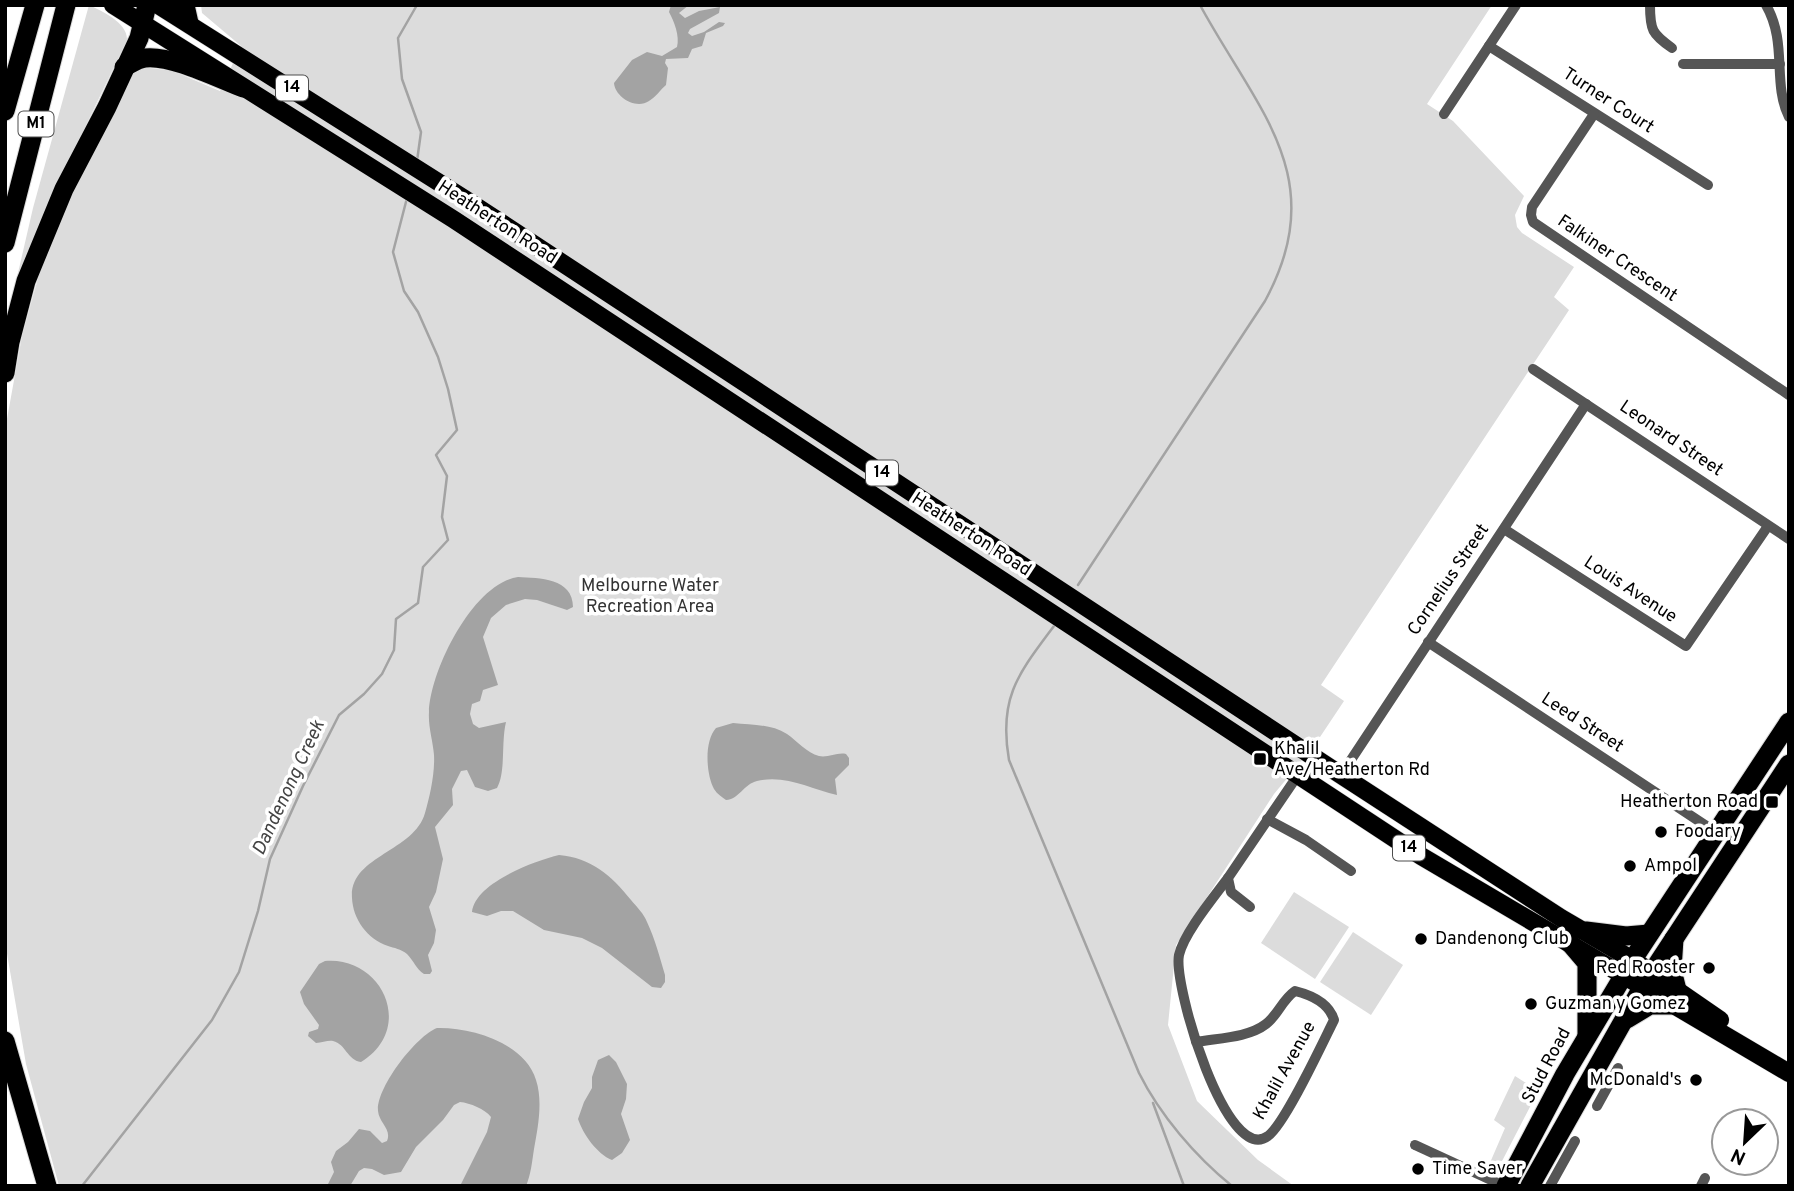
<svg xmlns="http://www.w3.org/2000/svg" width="1794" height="1191" font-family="Overpass,sans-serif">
	<rect width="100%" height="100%" fill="#fff"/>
	<!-- green -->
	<g fill="#dcdcdc">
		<path d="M89,5C102,11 128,23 127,40L74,150L12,299L33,208Z"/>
		<polygon points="201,5 1492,5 1427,104 1453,121 1524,196 1515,215 1517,227 1522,233 1574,267 1554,297 1569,310 1321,685 1344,701 1314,746 1274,794 1176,945 1168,1025 1197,1101 1258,1160 1294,1186 59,1186 26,1064 5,942 5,430 22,336 40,271 60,215 135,69 149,63 150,68 173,71 220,91 241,46 202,13"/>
		<polygon points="1294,892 1349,927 1315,979 1261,943"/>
		<polygon points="1353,932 1403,965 1371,1015 1320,982"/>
		<polygon points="1515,1076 1531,1086 1535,1092 1534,1099 1499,1167 1489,1165 1505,1128 1494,1120"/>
	</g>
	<!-- water -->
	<g fill="#a3a3a3">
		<path d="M671,5H689L679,13L685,18L699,11L720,7L719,13L690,29L688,33L692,36L704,32L719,22L725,23L723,26L706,33L702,46L692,49L688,58L666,59L665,63L668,68L666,85C660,90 656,97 649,101C636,110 615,97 614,83L632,60L647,52L662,56L677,47C680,36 674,21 669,12Z"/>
		<path d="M518,577C539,578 573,578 573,607L567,610L537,600L525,599L506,605L491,618L483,637L498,685L483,690L480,701L472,704L470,714L473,724L479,728L506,722C501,742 506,772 497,788L488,791L475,787L467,770L461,771L452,789L453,805L435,827L443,859L436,892L429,907L436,930L434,943L428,955L432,971L430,974H424C416,969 414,961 407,954C401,949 394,948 388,946C367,939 353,919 352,898C349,856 414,852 425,813C430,796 435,773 434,755C433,741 428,727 429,712C430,671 473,583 518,577Z"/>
		<path d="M733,723C752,725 771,724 787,734C797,741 807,753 819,756C828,758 837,752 846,754L849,758V765L835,779L837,795C811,789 785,774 757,781C744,784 738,800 726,800C722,797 717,794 714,789C706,774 704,741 716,728Z"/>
		<path d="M559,855C591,858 611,875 631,900C637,907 644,914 647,922C655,939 660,958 665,975V982L661,988L652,987L602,948L582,938L544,930L513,911H501L487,916L472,912C475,883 534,861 559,855Z"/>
		<path d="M325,961C382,956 416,1028 361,1062C347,1060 346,1044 333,1041C328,1040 322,1043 316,1043L308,1036L309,1032L318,1029L319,1025L304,1004L300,992L319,964Z"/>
		<path d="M437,1028C471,1027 525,1043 536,1080C543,1101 538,1127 534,1149C532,1162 531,1174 526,1186H460L487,1132L491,1117C485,1109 470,1103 460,1102L454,1105L443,1120L416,1147L401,1172L384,1175L372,1169L364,1168L359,1171L350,1186H327L334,1172L331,1162L336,1151L348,1142L359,1129L370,1131L382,1143L387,1141C392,1129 379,1123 378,1111C376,1088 416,1036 437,1028Z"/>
		<path d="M609,1055L616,1062L627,1084L626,1099L621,1114L630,1140L622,1153L612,1160C597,1154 583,1134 578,1119L584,1102L592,1088V1077L598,1060Z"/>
	</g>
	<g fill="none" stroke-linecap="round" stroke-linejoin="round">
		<!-- stream -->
		<g stroke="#a3a3a3" stroke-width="2.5">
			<polyline points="417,161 421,132 402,79 398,38 417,5"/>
			<path d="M1078,585L1265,301C1332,177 1257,110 1200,5"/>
			<path d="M1054,626C1019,673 998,697 1009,760L1139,1073C1160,1115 1195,1156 1232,1186"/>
			<polyline points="1153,1103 1184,1186"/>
			<polyline points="82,1186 212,1020 239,972 258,911 270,859 303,786 339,715 364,694 382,674 394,650 396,619 418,603 423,567 448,540 442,517 447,476 436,455 457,430 448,389 438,357 418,312 404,291 393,252 407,198"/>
		</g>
		<!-- primary casing -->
		<g stroke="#dbdbdb" stroke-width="19">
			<g id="primary">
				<polyline points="113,5 453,219 1421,856 1789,1073"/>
				<polyline points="158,5 465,199 1341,775 1561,918 1633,960 1720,1020"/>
			</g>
		</g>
		<!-- highway casing -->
		<g stroke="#dbdbdb" stroke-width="21">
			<g id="highway">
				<polyline points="185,5 189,23"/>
				<path d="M124,67C131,64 137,59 145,58C172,55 217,78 243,88"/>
				<polyline points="5,111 35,5"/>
				<polyline points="5,243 66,5"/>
				<polyline points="5,373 10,342 26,281 64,189 107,107 139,38 147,5"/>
				<polyline points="1586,931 1626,936 1649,934"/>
				<polyline points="1674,939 1672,970 1677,990"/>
				<polyline points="1570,943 1587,963 1587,1036"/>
				<polyline points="1627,1019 1650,1005 1675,1005"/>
				<polyline points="5,1041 47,1186"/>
				<polyline points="1506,1186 1565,1074 1637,953 1789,722"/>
				<polyline points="1530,1186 1643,986 1789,764"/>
			</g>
		</g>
		<!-- street -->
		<g stroke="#555" stroke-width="10">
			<path d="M1650,5C1650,30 1652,34 1672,48"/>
			<path d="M1766,5C1788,43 1772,83 1789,117"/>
			<polyline points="1489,46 1708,185"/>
			<polyline points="1683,64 1780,64"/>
			<polyline points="1444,114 1516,5"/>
			<polyline points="1594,114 1532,207 1531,215 1533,222 1789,395"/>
			<polyline points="1533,369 1789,539"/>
			<polyline points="1504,529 1686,646 1768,526"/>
			<polyline points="1428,642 1717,833"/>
			<polyline points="1341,775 1586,404"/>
			<polyline points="1267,819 1306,840 1351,871"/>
			<polyline points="1250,907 1231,892 1228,878 1298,775"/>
			<path d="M1196,1042C1217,1038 1248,1038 1266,1024C1278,1015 1282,1000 1295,991C1311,995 1329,1003 1334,1020C1323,1042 1285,1124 1268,1136C1227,1167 1173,986 1179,955C1184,933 1214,897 1228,878"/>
			<polyline points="1597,1106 1618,1068"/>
			<polyline points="1415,1145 1504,1186"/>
			<polyline points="1550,1186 1575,1141"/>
			<polyline points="1701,1186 1705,1178"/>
		</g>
		<!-- primary -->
		<use href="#primary" stroke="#000" stroke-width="18"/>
		<!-- highway -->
		<use href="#highway" stroke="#000" stroke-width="19"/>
	</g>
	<!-- markers -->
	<g fill="#000" stroke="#fff" stroke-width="2.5">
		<rect x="1253" y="752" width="14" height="14" rx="3.5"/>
		<rect x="1765" y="795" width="14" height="14" rx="3.5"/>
		<circle cx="1661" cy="832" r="7"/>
		<circle cx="1630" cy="866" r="7"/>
		<circle cx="1421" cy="939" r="7"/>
		<circle cx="1709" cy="968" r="7"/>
		<circle cx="1531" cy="1004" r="7"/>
		<circle cx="1696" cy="1080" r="7"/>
		<circle cx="1418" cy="1169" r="7"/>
	</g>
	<g text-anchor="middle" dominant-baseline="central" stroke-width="7" stroke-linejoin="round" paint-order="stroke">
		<!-- shield labels -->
		<g fill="#fff" stroke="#4c4c4c" stroke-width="2">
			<rect x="276" y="75.5" width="32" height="25" rx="5"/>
			<rect x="18.5" y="111.5" width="35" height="25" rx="5"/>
			<rect x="866" y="460.5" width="32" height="25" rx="5"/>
			<rect x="1393" y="835.5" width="32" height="25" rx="5"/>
		</g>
		<g font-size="16" font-weight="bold" fill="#000">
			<text x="292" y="88">14</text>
			<text x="36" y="124">M1</text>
			<text x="882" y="473">14</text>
			<text x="1409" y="848">14</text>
		</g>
		<!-- street labels -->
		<g font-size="18" fill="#000" stroke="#fff">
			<text transform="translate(1608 101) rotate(33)">Turner Court</text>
			<text transform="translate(497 223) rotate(33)">Heatherton Road</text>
			<text transform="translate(1617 259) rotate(34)">Falkiner Crescent</text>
			<text transform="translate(1671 439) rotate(34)">Leonard Street</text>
			<text transform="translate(971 535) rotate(33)">Heatherton Road</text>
			<text transform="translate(1449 580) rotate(-56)">Cornelius Street</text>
			<text transform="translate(1630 590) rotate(33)">Louis Avenue</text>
			<text transform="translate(1582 723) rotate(33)">Leed Street</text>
			<text transform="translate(1547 1066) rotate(-62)">Stud Road</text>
			<text transform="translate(1285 1071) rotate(-61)">Khalil Avenue</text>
		</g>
		<!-- park labels -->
		<g font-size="18" fill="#333" stroke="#fff">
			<text x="650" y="586">Melbourne Water<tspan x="650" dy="21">Recreation Area</tspan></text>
		</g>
		<!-- poi labels -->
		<g font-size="18" fill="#000" stroke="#fff" text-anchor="start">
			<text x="1274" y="749">Khalil<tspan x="1274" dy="21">Ave/Heatherton Rd</tspan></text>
			<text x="1758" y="802" text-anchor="end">Heatherton Road</text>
			<text x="1675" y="832">Foodary</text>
			<text x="1644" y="866">Ampol</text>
			<text x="1435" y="939">Dandenong Club</text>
			<text x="1695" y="968" text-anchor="end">Red Rooster</text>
			<text x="1545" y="1004">Guzman y Gomez</text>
			<text x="1682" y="1080" text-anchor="end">McDonald's</text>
			<text x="1432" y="1169">Time Saver</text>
		</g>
		<!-- water labels -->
		<g font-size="19" font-style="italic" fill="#444" stroke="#fff">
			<text transform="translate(289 788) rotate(-65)">Dandenong Creek</text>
		</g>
	</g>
	<!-- border -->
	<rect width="1794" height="1191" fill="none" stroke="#000000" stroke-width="14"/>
	<!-- north arrow -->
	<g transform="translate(1745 1142) rotate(205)"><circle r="33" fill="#ffffff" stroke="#999999" stroke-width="2"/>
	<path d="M0-5L12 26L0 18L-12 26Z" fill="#000000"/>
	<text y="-10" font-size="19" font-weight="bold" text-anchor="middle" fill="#000000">N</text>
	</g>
</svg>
